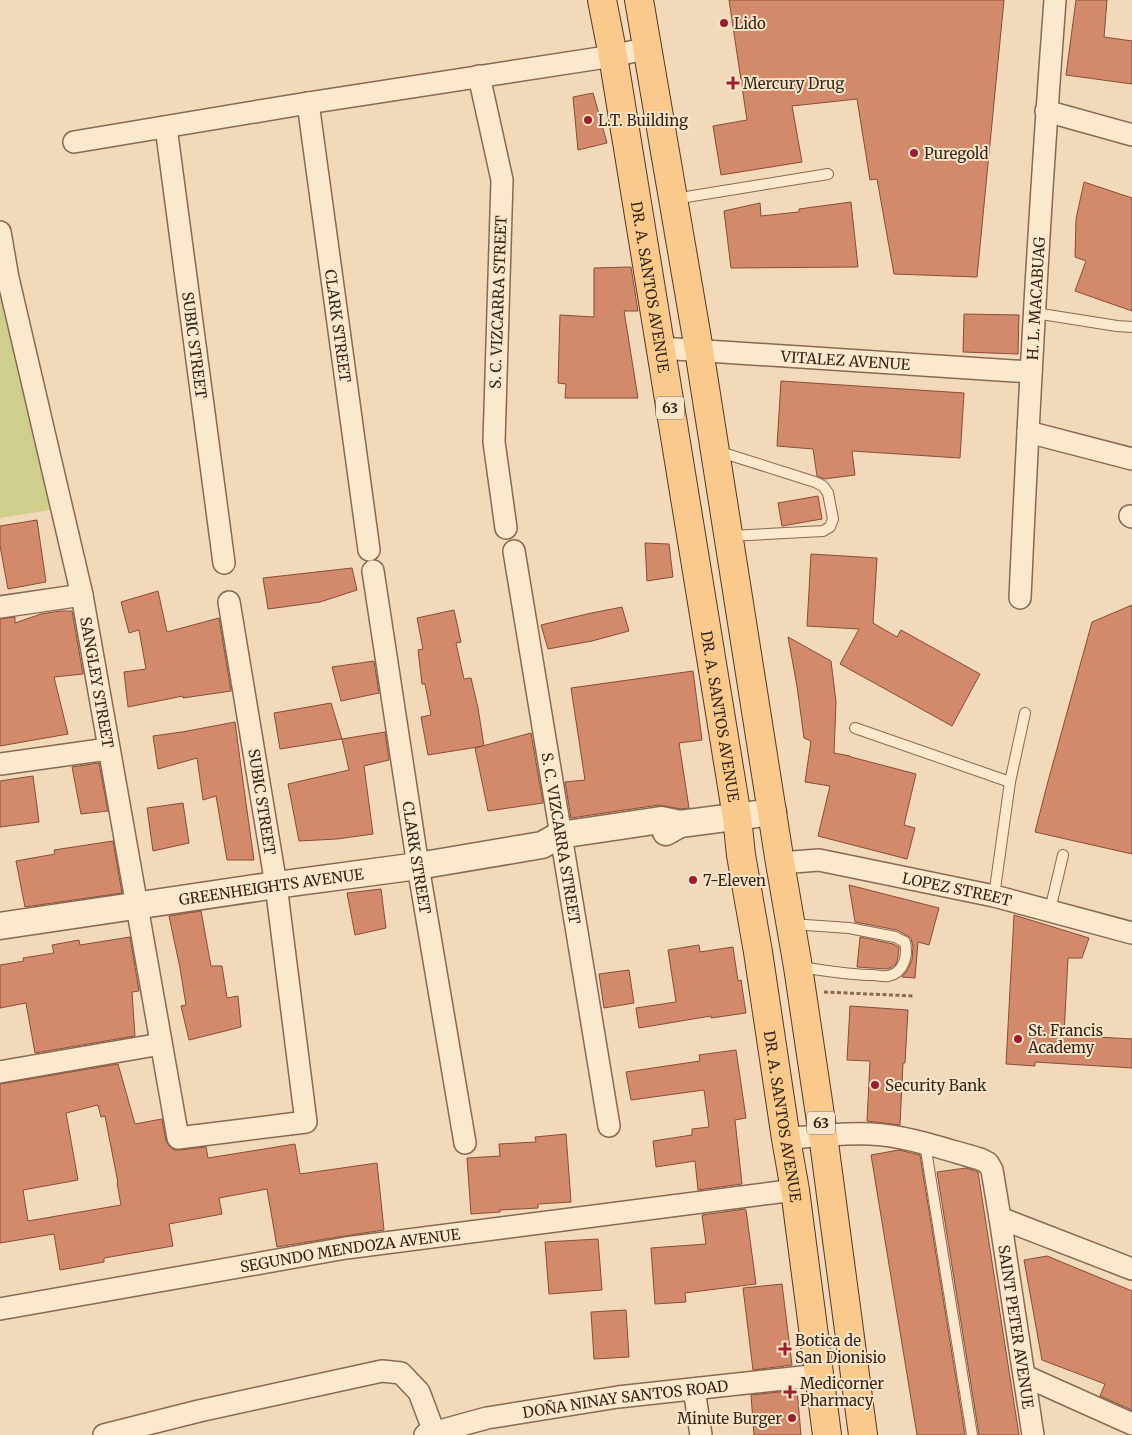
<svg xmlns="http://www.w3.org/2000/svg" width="1132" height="1435" font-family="Merriweather,serif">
	<rect width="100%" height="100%" fill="#f1d9b9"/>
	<!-- green -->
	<polygon fill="#cfcf8d" points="0,293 50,510 0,518"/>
	<!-- building -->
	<g fill="#d28a6b" stroke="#894d37" fill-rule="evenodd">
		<polygon points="729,0 1004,0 977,277 894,274 877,179 870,180 857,99 792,106 802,162 721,175 713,126 747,120"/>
		<polygon points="1076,0 1107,0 1104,37 1132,41 1132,84 1066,75"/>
		<polygon points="593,93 607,143 578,150 573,97"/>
		<polygon points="1084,182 1132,198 1132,311 1075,291 1086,261 1075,257 1076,219"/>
		<polygon points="851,202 858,267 731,268 724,211 760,203 761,216 799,212 799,209"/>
		<polygon points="631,267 638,311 624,311 638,398 565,398 566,384 558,383 560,315 594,317 594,268"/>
		<polygon points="964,314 1019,315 1018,354 963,352"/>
		<polygon points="781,381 964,393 960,458 852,451 855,475 824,479 817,476 813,449 777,446"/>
		<polygon points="818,496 822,519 782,526 778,503"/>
		<polygon points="37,520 46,582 8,589 0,546 0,526"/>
		<polygon points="645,543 669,544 673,577 647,581"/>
		<polygon points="811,554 877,558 873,623 897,637 901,630 980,674 952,726 840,664 859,629 807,626"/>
		<polygon points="352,568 357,590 320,602 268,609 263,578"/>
		<polygon points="158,591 167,632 219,618 231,691 183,698 183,696 128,707 124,672 146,669 139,630 129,633 121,602"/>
		<polygon points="1132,605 1132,854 1035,832 1047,785 1092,622"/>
		<polygon points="622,607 629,631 592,641 548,649 541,625 587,614"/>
		<polygon points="454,610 461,642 456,643 464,679 471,678 478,708 484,746 428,755 421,717 431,715 425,684 422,684 418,650 423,649 417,618"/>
		<polygon points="61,611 72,611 83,674 54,677 68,734 0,746 0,619 15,617 15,623 41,614"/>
		<polygon points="788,637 831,661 836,702 834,753 850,756 851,757 916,774 904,825 915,828 907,859 818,836 830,786 805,782 811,741 804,738 797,686"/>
		<polygon points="374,661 379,693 341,701 332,667"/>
		<polygon points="693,671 702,740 679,743 689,808 681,809 659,805 571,818 565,782 585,780 571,688"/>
		<polygon points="331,703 342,739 280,749 274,713"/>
		<polygon points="235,722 244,789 254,860 227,860 216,796 203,800 197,758 158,769 153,736 182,732"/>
		<polygon points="385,732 389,760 364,766 373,834 337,839 299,841 288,784 349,770 342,739"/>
		<polygon points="531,733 543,803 488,811 475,748"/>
		<polygon points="99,763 108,811 81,814 72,767"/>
		<polygon points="33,776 39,822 0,827 0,781"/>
		<polygon points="183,803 189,843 153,851 147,808"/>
		<polygon points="113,841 122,893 25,907 16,861 55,854 54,850"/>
		<polygon points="849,885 939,908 929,945 918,942 915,978 902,977 907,971 912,960 913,947 911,938 897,930 855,922"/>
		<polygon points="381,889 386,928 355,935 347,893"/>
		<polygon points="201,911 211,966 222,966 227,998 238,996 241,1027 189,1040 181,1006 186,1005 180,968 169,916"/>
		<polygon points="1014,915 1089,938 1082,958 1068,958 1064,1035 1132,1039 1132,1068 1035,1062 1035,1066 1006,1064"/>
		<polygon points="130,937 139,991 132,992 135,1036 35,1053 26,1003 0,1008 0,965 24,961 23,958 54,953 52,945 79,940 80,945"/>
		<polygon points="860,937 893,944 899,947 898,957 896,964 890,968 886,969 857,967"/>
		<polygon points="699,945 700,952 733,947 738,981 741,980 746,1013 711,1018 711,1016 639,1028 636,1008 676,1002 668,950"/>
		<polygon points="629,970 634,1003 604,1008 599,974"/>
		<polygon points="850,1006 908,1010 905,1063 903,1063 900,1125 867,1121 870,1061 847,1060"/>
		<polygon points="736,1050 746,1118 735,1120 742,1184 698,1190 695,1161 656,1167 653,1141 692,1135 692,1129 709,1127 704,1090 631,1100 626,1072 700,1061 699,1055"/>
		<path d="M118,1064L135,1124L162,1119L166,1141L169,1146L174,1150H180L206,1147L208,1158L295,1144L300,1174L377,1163L384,1230L344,1236L277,1247L267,1189L219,1198L222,1214L169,1224L173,1246L104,1258V1262L60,1270L54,1234L0,1243V1084ZM98,1105L101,1117L105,1116L118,1183H117L121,1205L28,1221L23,1190L78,1180L66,1113Z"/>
		<polygon points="566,1134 571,1202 538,1204 538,1208 500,1210 500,1212 471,1214 467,1158 500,1156 499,1144 536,1142 535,1137"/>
		<polygon points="899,1150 920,1155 965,1435 917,1435 871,1155"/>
		<polygon points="966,1168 978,1172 1019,1435 979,1435 937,1172"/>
		<polygon points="745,1209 746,1210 756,1284 685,1293 686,1302 655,1304 651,1248 706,1244 702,1215"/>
		<polygon points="598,1239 602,1290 549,1294 545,1242"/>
		<polygon points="1047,1256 1132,1291 1132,1410 1100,1396 1105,1384 1042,1360 1024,1260"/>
		<polygon points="782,1284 792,1365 753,1370 743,1288"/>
		<polygon points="626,1310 629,1357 594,1359 591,1312"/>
		<polygon points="797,1390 801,1435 754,1435 751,1395"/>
	</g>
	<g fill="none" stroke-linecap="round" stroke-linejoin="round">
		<!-- service casing -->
		<g stroke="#886953" stroke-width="12">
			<g id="service">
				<polyline points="674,199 828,174"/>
				<polyline points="1035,313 1117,326 1132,327"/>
				<polyline points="717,451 815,482 823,486 828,493 833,519 830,527 823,531 729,536"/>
				<polyline points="855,728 1010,782"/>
				<polyline points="994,896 1010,782 1025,713"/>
				<polyline points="1050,910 1063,855"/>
				<path d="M791,924L849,928L895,937L905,942C908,956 904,973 888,976C883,977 877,975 873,975C848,975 823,970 799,967"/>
				<polyline points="925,1144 972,1435"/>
			</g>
		</g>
		<!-- minor casing -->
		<g stroke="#886953" stroke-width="24">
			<g id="minor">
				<polyline points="479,76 502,180 494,442 506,528"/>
				<path id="s1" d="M308,103L369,550"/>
				<polyline points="1046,111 1132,135"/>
				<path id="s2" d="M166,127L224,563"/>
				<polyline points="74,142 308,103 613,56 648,48"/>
				<path id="s3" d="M0,232L8,278L82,595L178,1138L306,1122L276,885L229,602"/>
				<path id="s4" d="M660,348L1031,372"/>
				<polyline points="1028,432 1132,459"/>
				<polyline points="1130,516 1132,517"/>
				<path id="s5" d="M514,551L609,1126"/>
				<path id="s6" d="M373,571L418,866L465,1143"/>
				<path id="s7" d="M1020,598C1029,398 1040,199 1055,0"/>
				<polyline points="0,607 82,595"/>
				<polyline points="0,764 108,749"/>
				<path id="s8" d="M780,863L819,860L994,896L1132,933"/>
				<polyline points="0,1072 161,1044"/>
				<path d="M786,1139C813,1136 842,1133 871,1134C908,1136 944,1149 980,1159L988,1163L992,1170L1000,1218L1132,1269"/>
				<path id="s9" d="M1000,1218L1033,1435"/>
				<path id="s10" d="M0,1309L346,1248L795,1190"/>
				<polyline points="1025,1376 1132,1424"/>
				<polyline points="694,1389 701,1435"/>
				<polyline points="104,1435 199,1411 382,1371 401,1373 419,1392 434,1432"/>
				<path id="s11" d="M425,1435L487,1418L618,1397L820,1375"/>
			</g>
		</g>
		<!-- tertiary casing -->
		<g stroke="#886953" stroke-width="29">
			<g id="tertiary">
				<polyline points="666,832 680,824 773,812"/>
				<path id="s12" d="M0,926L276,885L418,866L542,845L560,835L661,820L680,824"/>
			</g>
		</g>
		<!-- primary casing -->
		<g stroke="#553828" stroke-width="30">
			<g id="primary">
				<path id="s13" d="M602,0L613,56L737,817L741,855L758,952L786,1139L795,1190L827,1435"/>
				<polyline points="639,0 699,350 780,863 798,967 823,1135 863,1435"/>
			</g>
		</g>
		<!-- path -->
		<polyline stroke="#886953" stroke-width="3" stroke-dasharray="4 2.5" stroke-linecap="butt" points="824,992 914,996"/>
		<!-- service -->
		<use href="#service" stroke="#fce8cc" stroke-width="10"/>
		<!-- minor -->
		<use href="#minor" stroke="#fce8cc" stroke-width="21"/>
		<!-- tertiary -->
		<use href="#tertiary" stroke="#fce8cc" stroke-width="26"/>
		<!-- primary -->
		<use href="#primary" stroke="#f9ca8c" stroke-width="28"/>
	</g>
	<!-- markers -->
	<g fill="#9c1e2e" stroke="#f8e5c9" stroke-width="2">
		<circle cx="724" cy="23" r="5"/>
		<path d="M730.5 75.5h5v5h5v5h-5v5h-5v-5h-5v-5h5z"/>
		<circle cx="588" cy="120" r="5"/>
		<circle cx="914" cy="153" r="5"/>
		<circle cx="693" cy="880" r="5"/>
		<circle cx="1018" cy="1039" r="5"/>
		<circle cx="875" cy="1085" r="5"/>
		<path d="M782.5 1341.5h5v5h5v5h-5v5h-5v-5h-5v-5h5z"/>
		<path d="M787.5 1384.5h5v5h5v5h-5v5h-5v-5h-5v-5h5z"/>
		<circle cx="792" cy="1418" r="5"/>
	</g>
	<g text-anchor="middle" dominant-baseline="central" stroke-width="4" stroke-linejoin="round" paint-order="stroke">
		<!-- shield labels -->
		<g fill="#f8e5c9" stroke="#705e4e" stroke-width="1">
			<rect x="656" y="396.5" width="28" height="23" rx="4"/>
			<rect x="807" y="1111.5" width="28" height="23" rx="4"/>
		</g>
		<g font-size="14" font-weight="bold" fill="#362419">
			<text x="670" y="408">63</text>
			<text x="821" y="1123">63</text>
		</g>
		<!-- poi labels -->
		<g font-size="15" fill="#362419" stroke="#f8e5c9" text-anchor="start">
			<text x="734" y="23">Lido</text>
			<text x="743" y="83">Mercury Drug</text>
			<text x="598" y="120">L.T. Building</text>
			<text x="924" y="153">Puregold</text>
			<text x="703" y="880">7-Eleven</text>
			<text x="1028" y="1030">St. Francis<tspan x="1028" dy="17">Academy</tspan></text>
			<text x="885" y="1085">Security Bank</text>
			<text x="795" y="1340">Botica de<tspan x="795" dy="17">San Dionisio</tspan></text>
			<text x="800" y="1383">Medicorner<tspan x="800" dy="17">Pharmacy</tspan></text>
			<text x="782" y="1418" text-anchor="end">Minute Burger</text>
		</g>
		<!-- street labels -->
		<g font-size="15" fill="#362419" stroke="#f8e5c9">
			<text stroke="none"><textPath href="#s13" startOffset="291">DR. A. SANTOS AVENUE</textPath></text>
			<text stroke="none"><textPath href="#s7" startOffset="300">H. L. MACABUAG</textPath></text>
			<text transform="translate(498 302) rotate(-88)">S. C. VIZCARRA STREET</text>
			<text stroke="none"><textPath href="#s1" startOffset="225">CLARK STREET</textPath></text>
			<text stroke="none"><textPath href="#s2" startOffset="220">SUBIC STREET</textPath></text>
			<text stroke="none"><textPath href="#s4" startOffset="186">VITALEZ AVENUE</textPath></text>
			<text stroke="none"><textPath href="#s3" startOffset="461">SANGLEY STREET</textPath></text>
			<text stroke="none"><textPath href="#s13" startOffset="726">DR. A. SANTOS AVENUE</textPath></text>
			<text transform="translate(262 802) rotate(81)">SUBIC STREET</text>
			<text stroke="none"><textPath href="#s5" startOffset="291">S. C. VIZCARRA STREET</textPath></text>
			<text stroke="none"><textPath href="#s6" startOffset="290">CLARK STREET</textPath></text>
			<text stroke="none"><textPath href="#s12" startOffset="274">GREENHEIGHTS AVENUE</textPath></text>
			<text stroke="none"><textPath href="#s8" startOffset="180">LOPEZ STREET</textPath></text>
			<text stroke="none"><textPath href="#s13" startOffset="1131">DR. A. SANTOS AVENUE</textPath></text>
			<text stroke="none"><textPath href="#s10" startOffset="355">SEGUNDO MENDOZA AVENUE</textPath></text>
			<text stroke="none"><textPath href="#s9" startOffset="110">SAINT PETER AVENUE</textPath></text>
			<text stroke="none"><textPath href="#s11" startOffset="204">DOÑA NINAY SANTOS ROAD</textPath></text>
		</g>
	</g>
</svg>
